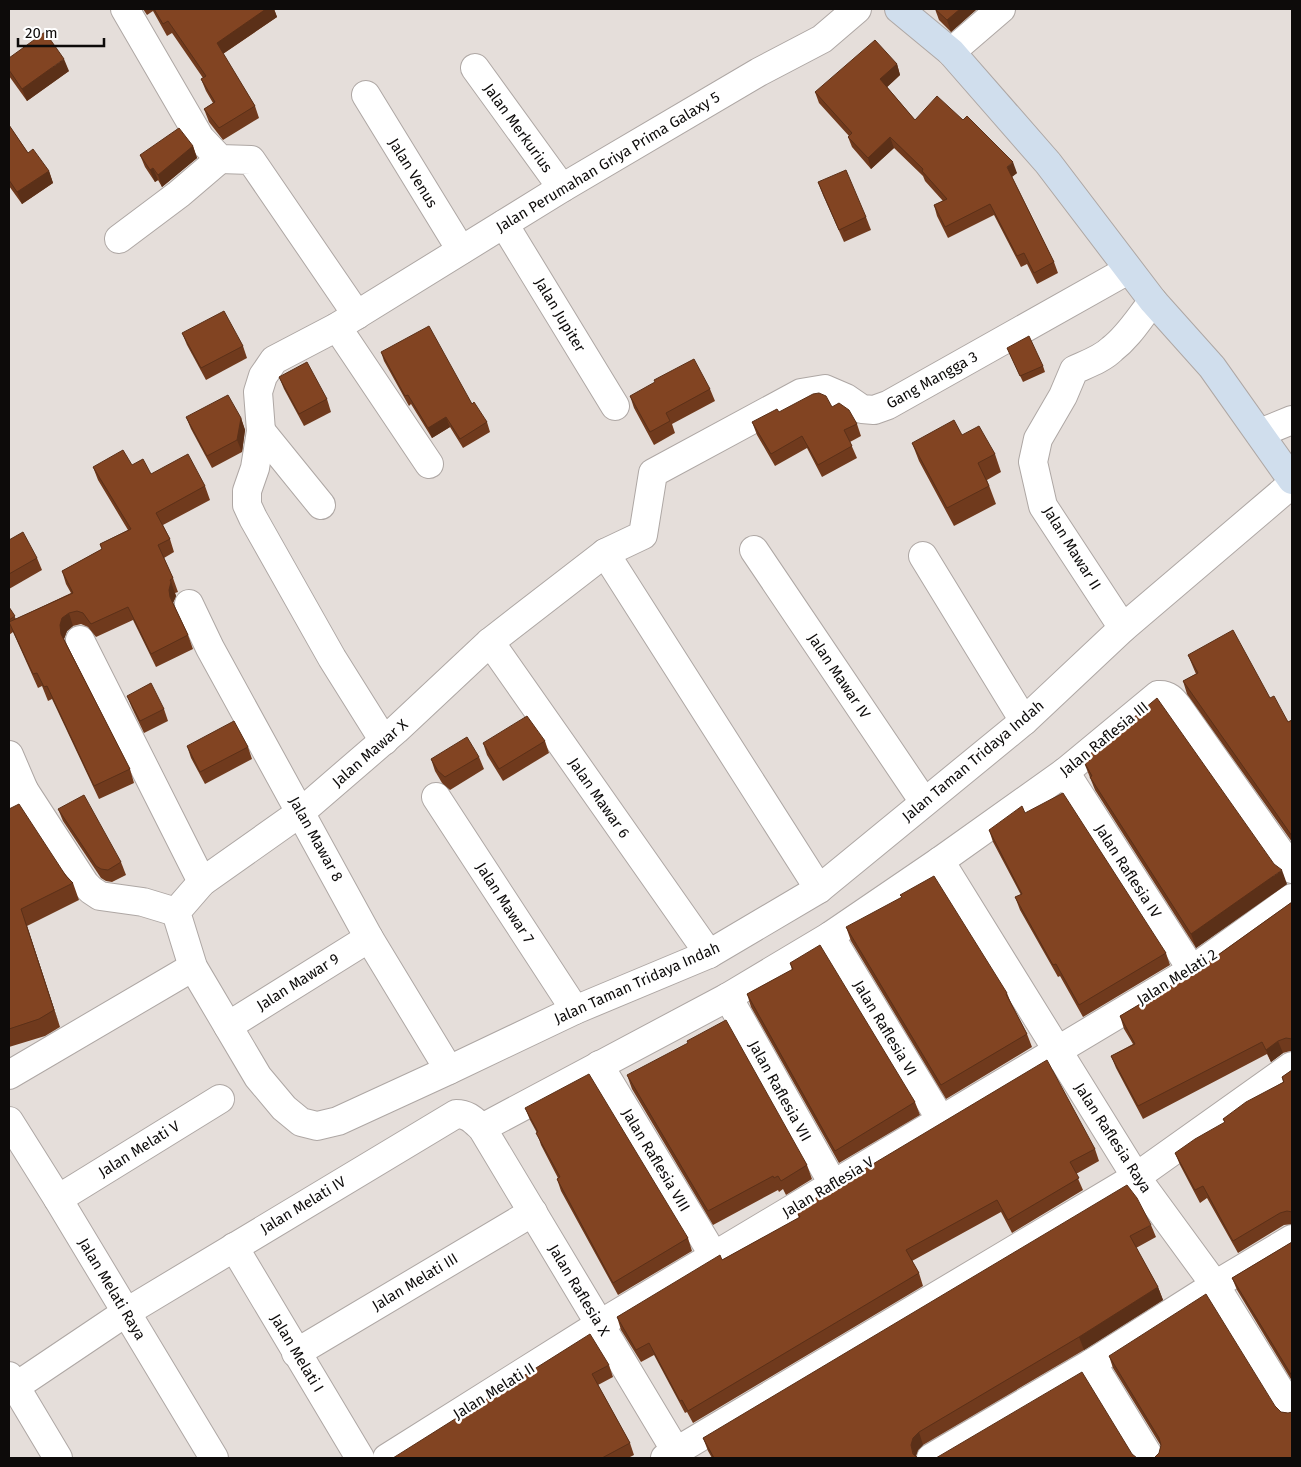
<svg xmlns="http://www.w3.org/2000/svg" width="1301" height="1467" font-family="'Fira Sans',sans-serif">
	<rect width="100%" height="100%" fill="#e5deda"/>
	<g fill="none" stroke-linecap="round" stroke-linejoin="round">
		<!-- street casing -->
		<g stroke="#aea7a4" stroke-width="30">
			<g id="street">
				<polyline points="125,9 200,138 220,159 251,160 357,315"/>
				<polyline points="951,52 1001,9"/>
				<polyline points="475,68 562,188"/>
				<polyline points="366,95 461,250"/>
				<polyline points="504,224 615,406"/>
				<polyline points="119,239 179,194 220,159"/>
				<polyline points="1128,270 888,405 874,410 862,409 846,398 825,389 801,393 653,473 643,535 605,553 490,642 396,730 301,812 202,882 176,912 193,967 258,1077 284,1108 301,1122 317,1126 338,1121 449,1070 575,1010 709,954 819,889 1024,721 1123,628 1292,484"/>
				<polyline points="337,327 429,464"/>
				<polyline points="261,431 321,505"/>
				<polyline points="1260,433 1292,420"/>
				<polyline points="754,550 924,802"/>
				<polyline points="605,553 819,889"/>
				<polyline points="923,556 1024,721"/>
				<polyline points="189,604 210,648 369,938 449,1070"/>
				<path d="M1123,628L1043,506L1033,462L1038,439L1063,396L1074,370C1087,364 1102,359 1112,349C1129,336 1140,317 1153,301"/>
				<polyline points="80,640 202,882"/>
				<polyline points="490,642 709,954"/>
				<polyline points="384,741 332,658 253,518 247,505 247,491 255,468 261,431 258,392 263,376 274,360 337,327 562,188 759,72 822,39 857,9"/>
				<polyline points="9,755 24,790"/>
				<polyline points="1065,772 1192,970"/>
				<polyline points="436,797 575,1010"/>
				<polyline points="9,801 24,790 85,884 91,890 100,896 143,902 176,912"/>
				<polyline points="940,861 1136,1177 1215,1285 1292,1410"/>
				<polyline points="830,936 941,1120"/>
				<polyline points="728,997 833,1184"/>
				<polyline points="228,1026 369,938"/>
				<polyline points="599,1065 714,1256"/>
				<polyline points="9,1075 193,967"/>
				<polyline points="9,1121 58,1199 214,1458"/>
				<path d="M482,1128L728,997L830,936L940,861L1065,772L1158,695C1168,694 1173,700 1178,707L1292,869"/>
				<polyline points="58,1199 220,1099"/>
				<polyline points="234,1247 360,1458"/>
				<polyline points="296,1353 533,1212"/>
				<polyline points="1092,1363 1150,1458"/>
				<polyline points="9,1376 58,1458"/>
				<path d="M9,1391L125,1313L456,1114C468,1114 473,1120 482,1128L680,1458"/>
				<polyline points="387,1458 600,1324 1192,970 1292,898"/>
				<polyline points="665,1458 1136,1177 1292,1066"/>
				<polyline points="931,1458 1092,1363 1215,1285 1292,1239"/>
			</g>
		</g>
		<!-- secondary casing -->
		<g stroke="#aea7a4" stroke-width="30">
			<polyline id="secondary" points="899,9 951,52 1048,163 1153,301 1212,367 1292,480"/>
		</g>
		<!-- street -->
		<use href="#street" stroke="#fff" stroke-width="28"/>
		<!-- secondary -->
		<use href="#secondary" stroke="#d0deed" stroke-width="28"/>
	</g>
	<!-- wall -->
	<g fill="#703a1d">
		<polygon points="143,9 274,9 277,17 223,54 255,106 259,118 223,140 209,122 204,109 213,103 206,91 201,79 203,78 172,33 167,36 153,11 147,15"/>
		<polygon points="935,9 977,9 951,32 939,20"/>
		<polygon points="9,58 69,71 27,101 9,76"/>
		<polygon points="897,64 900,75 887,87 915,120 1017,173 1012,177 1054,262 1058,273 1037,284 1027,264 1021,267 994,215 948,238 937,216 934,205 943,201 925,181 923,176 894,148 871,169 852,147 848,137 849,136 819,103 815,92"/>
		<polygon points="9,125 28,153 49,171 53,183 22,204 9,186"/>
		<polygon points="193,146 197,158 162,187 158,180 155,182 145,167 140,155"/>
		<polygon points="818,182 866,217 871,230 844,242 823,195"/>
		<polygon points="182,333 243,346 247,358 206,380 187,345"/>
		<polygon points="1007,348 1043,366 1045,372 1023,382"/>
		<polygon points="381,352 472,404 487,422 490,432 463,448 450,427 432,438 411,404 409,406 384,361"/>
		<polygon points="279,377 327,399 331,412 304,426 284,389"/>
		<polygon points="710,389 715,401 672,424 675,433 654,445 634,408 630,396"/>
		<polygon points="832,407 857,424 861,436 850,442 857,458 822,477 807,448 775,466 757,435 752,422"/>
		<polygon points="186,417 241,418 245,430 242,452 212,468 191,429"/>
		<polygon points="962,435 995,454 1001,472 987,480 996,504 954,526 919,461 912,443"/>
		<polygon points="132,465 151,474 205,486 210,500 163,525 170,539 174,552 164,558 173,578 178,592 175,593 176,596 173,603 174,605 188,635 193,649 156,667 133,620 96,637 88,627 81,624 73,626 67,631 64,639 65,641 130,769 134,783 99,799 52,699 48,701 42,686 38,688 13,632 9,635 9,607 16,619 71,593 66,584 62,571 102,549 100,544 128,530 98,480 93,467"/>
		<polygon points="9,540 37,558 42,570 9,589"/>
		<polygon points="1188,655 1270,698 1288,722 1292,720 1292,842 1187,694 1183,681 1196,674 1193,667"/>
		<polygon points="127,696 164,709 168,721 144,733 132,708"/>
		<polygon points="545,741 549,753 503,781 487,755 483,743"/>
		<polygon points="187,746 248,747 252,759 205,784 191,758"/>
		<polygon points="479,757 484,769 450,790 442,783 435,771 431,759"/>
		<polygon points="1083,760 1287,884 1196,948 1095,790"/>
		<polygon points="9,809 73,883 79,900 27,926 60,1027 45,1036 9,1047"/>
		<polygon points="58,809 121,862 126,875 112,882 106,881 101,878 63,821"/>
		<polygon points="1025,813 1166,953 1170,965 1083,1017 1060,976 1058,977 1020,910 1015,897 1021,895 993,842 989,830"/>
		<polygon points="1292,902 1292,1051 1290,1051 1283,1053 1271,1062 1267,1054 1143,1119 1116,1068 1111,1056 1133,1044 1124,1029 1120,1016 1197,970"/>
		<polygon points="846,927 1007,993 1011,1003 1027,1034 1032,1047 946,1099 851,941"/>
		<polygon points="790,963 915,1102 920,1115 839,1163 751,1007 747,994 792,970"/>
		<polygon points="1292,1070 1292,1224 1284,1225 1238,1253 1207,1198 1200,1203 1180,1165 1175,1153 1225,1123 1223,1119 1283,1082 1282,1077"/>
		<polygon points="627,1075 807,1165 812,1179 786,1195 783,1189 779,1192 778,1190 713,1225 632,1089"/>
		<polygon points="525,1108 688,1238 692,1251 618,1295 561,1191 557,1179 558,1178 541,1145 537,1133 530,1120"/>
		<polygon points="1095,1149 1099,1161 1076,1174 1083,1190 1012,1233 1001,1212 912,1261 919,1273 923,1286 693,1423 687,1412 685,1413 654,1355 641,1362 621,1330 617,1317 799,1218 796,1210"/>
		<polygon points="1151,1225 1156,1237 1136,1248 1158,1287 1163,1300 1084,1350 923,1445 918,1450 916,1456 918,1458 712,1458 708,1451 703,1438"/>
		<polygon points="1292,1242 1292,1381 1237,1290 1232,1278"/>
		<polygon points="1109,1356 1275,1406 1281,1412 1288,1413 1159,1453 1161,1446 1113,1368"/>
		<polygon points="609,1365 613,1377 598,1385 630,1443 634,1455 628,1458 393,1458"/>
	</g>
	<!-- shaded-wall -->
	<g fill="#5b3018">
		<polygon points="266,9 274,9 277,17 221,55 217,43"/>
		<polygon points="960,9 977,9 951,32 947,20"/>
		<polygon points="64,59 69,71 27,101 22,89"/>
		<polygon points="897,64 900,75 884,90 880,79"/>
		<polygon points="890,137 894,148 871,169 868,158"/>
		<polygon points="193,146 197,158 162,187 158,175"/>
		<polygon points="1013,162 1017,173 1010,178 1007,167"/>
		<polygon points="153,168 158,180 155,182 150,170"/>
		<polygon points="49,171 53,183 22,204 17,192"/>
		<polygon points="446,417 450,427 432,438 428,428"/>
		<polygon points="241,418 245,430 242,452 237,440"/>
		<polygon points="171,582 176,596 173,603 175,610 170,597 169,590"/>
		<polygon points="69,613 73,626 67,631 64,639 66,647 61,634 60,625 62,618"/>
		<polygon points="1282,870 1287,884 1196,948 1191,934"/>
		<polygon points="21,909 27,926 60,1027 54,1010"/>
		<polygon points="1278,1041 1283,1053 1271,1062 1266,1050"/>
		<polygon points="1158,1287 1163,1300 1084,1350 1079,1337"/>
		<polygon points="919,1432 923,1445 918,1450 915,1458 911,1445 913,1438"/>
	</g>
	<!-- building -->
	<g fill="#824422" stroke="#5b3018">
		<polygon points="154,9 266,9 217,43 255,106 219,128 204,109 215,102 201,79 206,76 168,21 163,24"/>
		<polygon points="935,9 960,9 947,20"/>
		<polygon points="45,32 64,59 22,89 9,70 9,58"/>
		<polygon points="875,40 897,64 880,79 915,120 937,96 963,120 967,116 1013,162 1007,167 1054,262 1034,273 1024,253 1017,256 990,204 945,227 934,205 947,199 922,171 923,169 890,137 868,158 848,137 852,133 815,92"/>
		<polygon points="9,125 28,153 33,149 49,171 17,192 9,180"/>
		<polygon points="179,128 193,146 158,175 153,168 150,170 140,155"/>
		<polygon points="846,170 866,217 839,230 818,182"/>
		<polygon points="224,311 243,346 201,368 182,333"/>
		<polygon points="429,326 472,404 474,402 487,422 460,439 446,417 428,428 408,395 405,396 381,352"/>
		<polygon points="1029,336 1043,366 1020,376 1007,348"/>
		<polygon points="694,359 710,389 666,413 670,421 650,432 630,396 655,382 654,380"/>
		<polygon points="307,362 327,399 299,414 279,377"/>
		<polygon points="819,393 826,396 832,407 839,403 849,410 857,424 844,430 852,446 818,465 802,436 771,454 752,422 777,409 779,412 813,394"/>
		<polygon points="228,395 241,418 237,440 207,456 186,417"/>
		<polygon points="954,420 962,435 979,426 995,454 978,463 989,486 947,508 912,443"/>
		<polygon points="123,450 132,465 143,459 151,474 188,454 205,486 156,513 170,539 158,545 173,578 170,580 171,582 169,590 170,597 188,635 151,654 128,607 91,624 83,613 77,611 69,613 62,618 60,625 61,634 130,769 94,786 47,686 44,687 37,673 33,674 9,622 73,593 62,571 102,549 100,544 131,529 93,467"/>
		<polygon points="23,532 37,558 9,574 9,540"/>
		<polygon points="9,607 15,616 9,620"/>
		<polygon points="1233,630 1270,698 1274,696 1288,722 1292,720 1292,836 1183,681 1198,673 1188,655"/>
		<polygon points="151,683 164,709 140,721 127,696"/>
		<polygon points="1157,698 1274,864 1282,870 1191,934 1090,777 1092,776 1083,760"/>
		<polygon points="527,716 545,741 499,769 483,743"/>
		<polygon points="234,721 248,747 200,772 187,746"/>
		<polygon points="467,737 479,757 445,777 438,771 431,759"/>
		<polygon points="1063,793 1166,953 1079,1005 1056,964 1053,965 1015,897 1022,894 989,830 1022,806 1025,813"/>
		<polygon points="84,795 121,862 108,870 101,869 96,866 58,809"/>
		<polygon points="19,804 66,876 73,883 21,909 54,1010 39,1019 9,1029 9,809"/>
		<polygon points="934,876 1007,993 1006,994 1027,1034 941,1085 846,927 902,897 900,895"/>
		<polygon points="1292,902 1292,1039 1286,1038 1278,1041 1266,1050 1262,1042 1138,1106 1111,1056 1135,1044 1120,1016 1197,970"/>
		<polygon points="820,945 915,1102 835,1151 747,994 793,969 790,963"/>
		<polygon points="726,1020 807,1165 781,1181 778,1176 774,1178 773,1176 708,1211 627,1075 688,1043 687,1041"/>
		<polygon points="1047,1060 1095,1149 1070,1162 1079,1178 1008,1220 997,1200 906,1250 919,1273 688,1411 682,1400 680,1401 649,1343 636,1350 617,1317 720,1255 722,1260 800,1217 796,1210"/>
		<polygon points="1292,1070 1292,1212 1287,1211 1280,1213 1233,1241 1203,1186 1195,1190 1175,1153 1195,1139 1225,1122 1223,1119 1246,1102 1284,1082 1282,1077"/>
		<polygon points="589,1074 688,1238 613,1283 557,1179 560,1177 536,1133 538,1132 525,1108"/>
		<polygon points="1127,1185 1137,1198 1151,1225 1130,1236 1158,1287 1079,1337 919,1432 913,1438 911,1445 913,1454 918,1458 714,1458 703,1438"/>
		<polygon points="1292,1242 1292,1376 1232,1278"/>
		<polygon points="1206,1294 1275,1406 1281,1412 1288,1413 1292,1412 1292,1458 1154,1458 1159,1453 1161,1445 1159,1438 1109,1356"/>
		<polygon points="590,1334 609,1365 592,1374 630,1443 602,1458 393,1458"/>
		<polygon points="1082,1372 1132,1454 1137,1458 936,1458"/>
	</g>
	<g text-anchor="middle" dominant-baseline="central" stroke-width="5" stroke-linejoin="round" paint-order="stroke">
		<!-- street labels -->
		<g font-size="15" fill="#0d0b0a" stroke="#fff">
			<text transform="translate(518 128) rotate(54)">Jalan Merkurius</text>
			<text transform="translate(608 162) rotate(-31)">Jalan Perumahan Griya Prima Galaxy 5</text>
			<text transform="translate(413 173) rotate(58)">Jalan Venus</text>
			<text transform="translate(560 315) rotate(59)">Jalan Jupiter</text>
			<text transform="translate(932 380) rotate(-29)">Gang Mangga 3</text>
			<text transform="translate(1072 548) rotate(58)">Jalan Mawar II</text>
			<text transform="translate(839 676) rotate(56)">Jalan Mawar IV</text>
			<text transform="translate(1104 739) rotate(-39)">Jalan Raflesia III</text>
			<text transform="translate(370 753) rotate(-41)">Jalan Mawar X</text>
			<text transform="translate(973 761) rotate(-40)">Jalan Taman Tridaya Indah</text>
			<text transform="translate(599 798) rotate(55)">Jalan Mawar 6</text>
			<text transform="translate(316 839) rotate(61)">Jalan Mawar 8</text>
			<text transform="translate(1128 871) rotate(57)">Jalan Raflesia IV</text>
			<text transform="translate(505 903) rotate(57)">Jalan Mawar 7</text>
			<text transform="translate(1177 977) rotate(-32)">Jalan Melati 2</text>
			<text transform="translate(298 982) rotate(-32)">Jalan Mawar 9</text>
			<text transform="translate(637 983) rotate(-24)">Jalan Taman Tridaya Indah</text>
			<text transform="translate(885 1028) rotate(59)">Jalan Raflesia VI</text>
			<text transform="translate(780 1091) rotate(61)">Jalan Raflesia VII</text>
			<text transform="translate(1113 1138) rotate(57)">Jalan Raflesia Raya</text>
			<text transform="translate(139 1149) rotate(-32)">Jalan Melati V</text>
			<text transform="translate(656 1160) rotate(59)">Jalan Raflesia VIII</text>
			<text transform="translate(828 1187) rotate(-31)">Jalan Raflesia V</text>
			<text transform="translate(303 1205) rotate(-31)">Jalan Melati IV</text>
			<text transform="translate(415 1282) rotate(-31)">Jalan Melati III</text>
			<text transform="translate(112 1289) rotate(59)">Jalan Melati Raya</text>
			<text transform="translate(579 1290) rotate(59)">Jalan Raflesia X</text>
			<text transform="translate(297 1353) rotate(59)">Jalan Melati I</text>
			<text transform="translate(494 1391) rotate(-32)">Jalan Melati II</text>
		</g>
	</g>
	<!-- border -->
	<rect width="1301" height="1467" fill="none" stroke="#0d0b0a" stroke-width="20"/>
	<!-- scale -->
	<path d="M18 38v8h86v-8" fill="none" stroke="#0d0b0a" stroke-width="2.5"/>
	<text x="25" y="38" font-size="15" fill="#0d0b0a" stroke="#ffffff" stroke-width="4" paint-order="stroke">20 m</text>
</svg>
